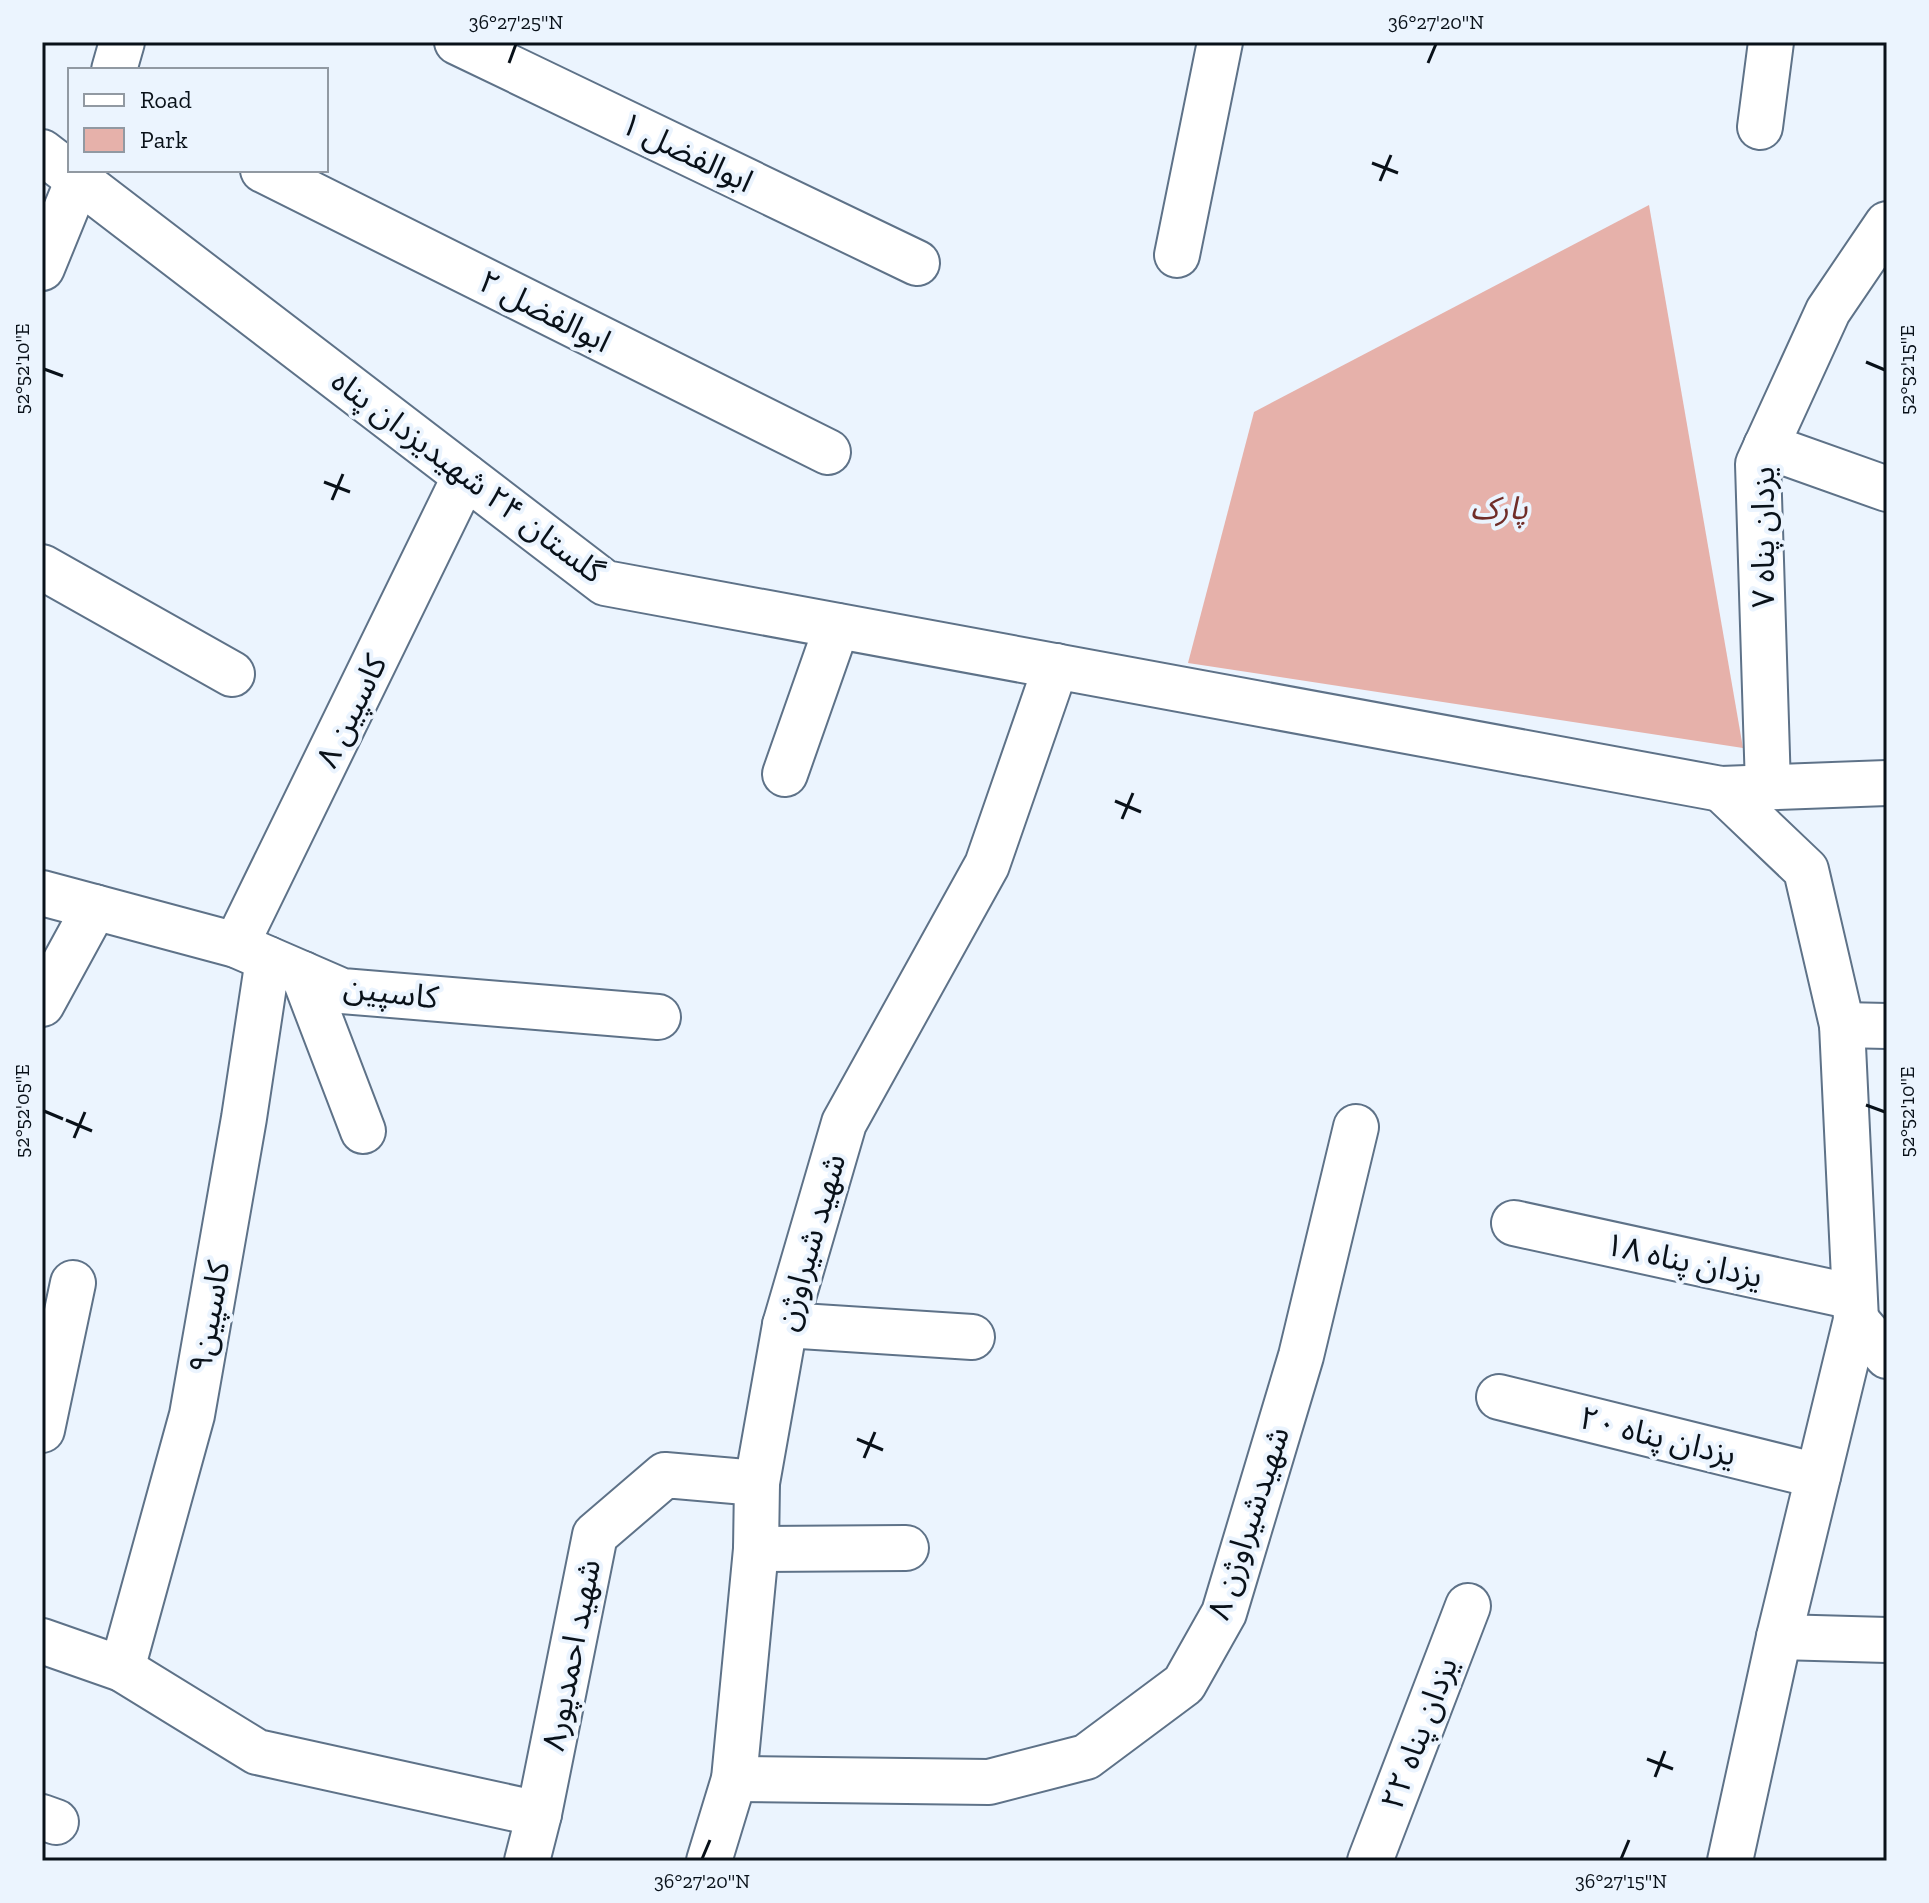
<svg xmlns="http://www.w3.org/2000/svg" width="1929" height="1903" font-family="'Zilla Slab','Noto Sans Arabic',serif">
	<rect width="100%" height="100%" fill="#ebf4fe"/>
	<!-- green -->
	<polygon fill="#e6b1aa" points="1649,205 1743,748 1188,663 1254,412"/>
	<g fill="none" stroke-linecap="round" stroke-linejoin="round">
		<!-- minor casing -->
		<g stroke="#5e7288" stroke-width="48">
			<g id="minor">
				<polyline points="457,42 917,263"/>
				<polyline points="114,70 122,42"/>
				<polyline points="1760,127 1771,42"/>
				<polyline points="42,152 605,583 1721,789 1887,783"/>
				<polyline points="263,170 828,452"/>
				<polyline points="1177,255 1220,42"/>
				<polyline points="42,268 82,170"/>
				<polyline points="1766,446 1887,489"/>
				<polyline points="42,567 232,674"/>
				<polyline points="785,774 837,626"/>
				<polyline points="1768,787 1758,464 1828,311 1887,224"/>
				<polyline points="1721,789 1806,870 1842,1025 1856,1320 1779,1637 1730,1861"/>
				<polyline points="42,893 236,945 342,991 658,1017"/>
				<polyline points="236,945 465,476"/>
				<polyline points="303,974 363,1131"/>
				<polyline points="42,1004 95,907"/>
				<polyline points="1842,1025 1887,1026"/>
				<polyline points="1514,1223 1854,1297"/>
				<polyline points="1856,1320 1887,1356"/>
				<polyline points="785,1325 972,1337"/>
				<polyline points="1499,1397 1818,1476"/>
				<polyline points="42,1430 73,1283"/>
				<polyline points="756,1549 906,1548"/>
				<polyline points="1779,1637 1887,1640"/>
				<polyline points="42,1641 122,1669 257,1752 539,1814"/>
				<polyline points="122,1669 192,1415 244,1118 268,959"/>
				<polyline points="734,1779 989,1782 1086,1757 1184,1684 1224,1613 1301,1356 1356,1127"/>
				<polyline points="42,1817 56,1822"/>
				<polyline points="527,1861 539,1814 595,1535 665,1475 757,1483"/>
				<polyline points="709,1861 734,1779 756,1549 757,1483 785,1325 844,1123 987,865 1056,666"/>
				<polyline points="1370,1861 1468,1606"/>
			</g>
		</g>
		<!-- minor -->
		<use href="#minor" stroke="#fff" stroke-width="44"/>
	</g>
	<!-- ticks -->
	<path fill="none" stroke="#091119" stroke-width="3" d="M509,63L516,44M1428,63L1436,44M1372,163L1398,173M1380,181L1391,155M1866,362L1885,370M44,369L63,376M324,482L350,492M332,500L343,474M1115,801L1141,812M1122,819L1133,793M1866,1105L1885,1112M44,1111L63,1119M66,1120L92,1131M74,1138L85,1112M857,1439L883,1450M864,1458L875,1432M1647,1759L1673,1769M1655,1777L1665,1751M702,1859L710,1840M1621,1859L1629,1840"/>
	<g text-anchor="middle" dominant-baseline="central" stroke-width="8" stroke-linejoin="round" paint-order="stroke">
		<!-- street labels -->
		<g font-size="32" fill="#091119" stroke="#ebf4fe">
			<text transform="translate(687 152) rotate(26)">ابوالفضل ۱</text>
			<text transform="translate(545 311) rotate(27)">ابوالفضل ۲</text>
			<text transform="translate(468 476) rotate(37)">گلستان ۲۴ شهیدیزدان پناه</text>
			<text transform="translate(1763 537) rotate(-90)">یزدان پناه ۷</text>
			<text transform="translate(351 711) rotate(-64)">کاسپین ۸</text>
			<text transform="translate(391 992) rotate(7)">کاسپین</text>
			<text transform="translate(810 1242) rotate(-74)">شهید شیراوژن</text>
			<text transform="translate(1684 1260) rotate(12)">یزدان پناه ۱۸</text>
			<text transform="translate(209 1317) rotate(-80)">کاسپین۹</text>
			<text transform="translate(1658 1436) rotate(14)">یزدان پناه ۲۰</text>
			<text transform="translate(1248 1523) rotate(-72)">شهیدشیراوژن ۸</text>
			<text transform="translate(571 1655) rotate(-79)">شهید احمدپور۸</text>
			<text transform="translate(1419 1733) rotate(-69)">یزدان پناه ۲۲</text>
		</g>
		<!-- park labels -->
		<g font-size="32" font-style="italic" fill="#702d28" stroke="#ebf4fe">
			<text x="1499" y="508">پارک</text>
		</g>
	</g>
	<!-- border -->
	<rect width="1929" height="1903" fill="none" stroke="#ebf4fe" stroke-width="88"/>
	<!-- legend -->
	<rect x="68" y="68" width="260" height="104" fill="#ebf4fe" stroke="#9199a2" stroke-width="2"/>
	<rect x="84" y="94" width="40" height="12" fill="#ffffff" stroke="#9199a2" stroke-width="2"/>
	<text x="140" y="108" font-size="24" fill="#091119">Road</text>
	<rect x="84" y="128" width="40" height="24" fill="#e6b1aa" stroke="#9199a2" stroke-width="2"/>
	<text x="140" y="148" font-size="24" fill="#091119">Park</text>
	<rect x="44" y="44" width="1841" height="1815" fill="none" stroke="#091119" stroke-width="3"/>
	<g font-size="20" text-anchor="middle" fill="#091119">
		<text x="516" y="29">36°27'25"N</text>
		<text x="1436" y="29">36°27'20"N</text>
		<text transform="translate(22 369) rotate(-90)" y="7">52°52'10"E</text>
		<text transform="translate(1907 370) rotate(-90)" y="7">52°52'15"E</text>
		<text transform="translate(22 1111) rotate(-90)" y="7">52°52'05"E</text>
		<text transform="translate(1907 1112) rotate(-90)" y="7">52°52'10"E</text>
		<text x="702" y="1888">36°27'20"N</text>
		<text x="1621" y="1888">36°27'15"N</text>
	</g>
</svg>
